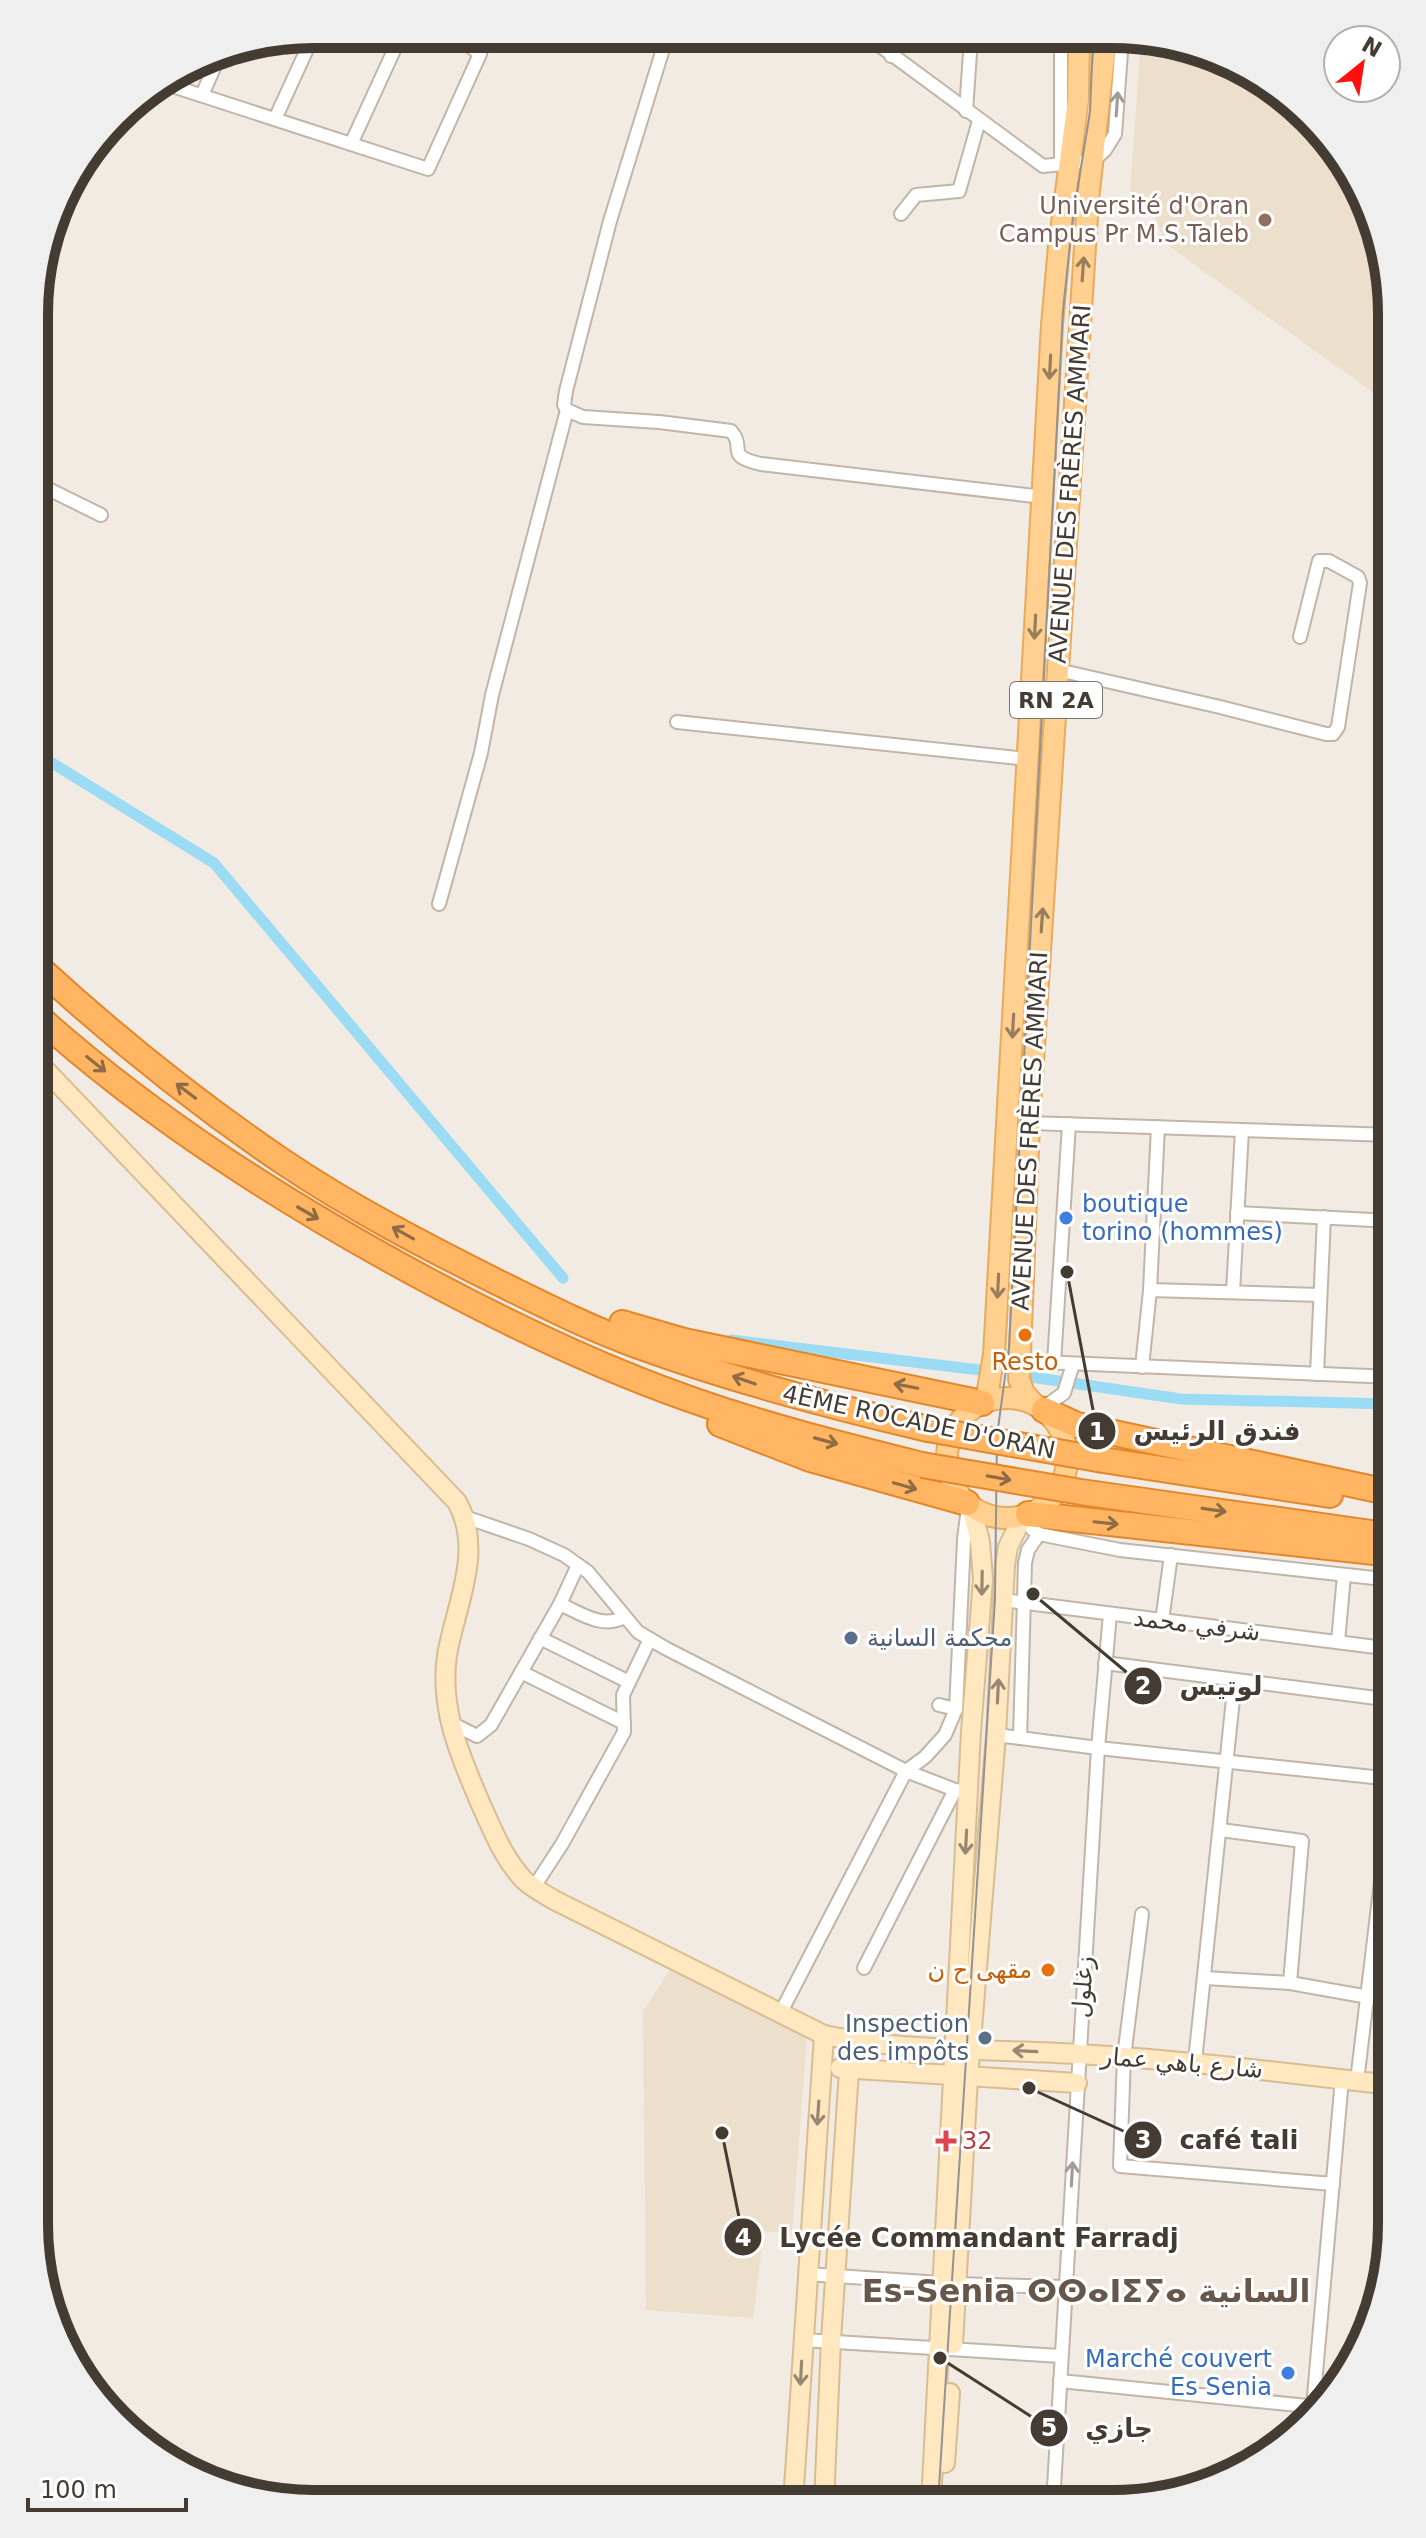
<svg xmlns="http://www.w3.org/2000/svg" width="1426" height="2538" font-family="'DejaVu Sans',Cairo,'Noto Sans Tifinagh',sans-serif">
	<rect width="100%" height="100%" fill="#f2ebe3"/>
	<!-- education -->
	<g fill="#ecdfcc">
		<polygon points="1141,39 1166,39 1296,103 1377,224 1392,314 1392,406 1166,244 1154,216 1129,207"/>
		<polygon points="671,1968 807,2035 792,2234 764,2231 753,2318 646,2310 643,2011"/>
	</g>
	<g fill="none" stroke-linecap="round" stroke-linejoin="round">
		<!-- canal -->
		<g stroke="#9bdbf3" stroke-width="11">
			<polyline points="36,753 214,863 563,1278"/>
			<polyline points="731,1340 996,1372"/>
			<polyline points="1017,1375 1181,1399 1392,1404"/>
		</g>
		<!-- minor casing -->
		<g stroke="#c1b5a8" stroke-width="16">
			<g id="minor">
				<path d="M667,36L610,221L566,391L564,405L567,410L583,417L659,422L731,431C747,449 723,455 761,464L1043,497"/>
				<polyline points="868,37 1043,166 1093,161 1105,150 1115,134 1122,39"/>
				<polyline points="891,56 892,38"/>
				<polyline points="163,83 428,169 480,54 455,35"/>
				<polyline points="202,95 221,52"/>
				<polyline points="966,111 971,38"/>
				<polyline points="275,119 314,34"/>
				<polyline points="351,144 401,35"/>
				<polyline points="1061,165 1061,39"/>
				<polyline points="901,214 916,195 959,191 979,121"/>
				<polyline points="36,483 101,515"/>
				<polyline points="1058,670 1220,707 1326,734 1333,734 1338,727 1360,583 1358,577 1329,561 1319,561 1300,637"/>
				<polyline points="677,722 1028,759"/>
				<polyline points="439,904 481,753 492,695 567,410"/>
				<polyline points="1029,1123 1392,1135"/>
				<polyline points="1237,1213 1392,1221"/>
				<polyline points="1150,1290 1320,1295"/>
				<polyline points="1233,1292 1242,1130"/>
				<polyline points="1018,1361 1392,1377"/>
				<polyline points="1054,1363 1069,1124"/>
				<polyline points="1142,1367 1150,1290 1158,1127"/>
				<polyline points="1317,1374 1324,1217"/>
				<polyline points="1043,1408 1064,1393 1073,1364"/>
				<polyline points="1025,1515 1032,1529 1039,1534 1120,1550 1392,1580"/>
				<polyline points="465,1517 529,1539 564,1555 588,1572 638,1632 665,1648 906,1771 955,1790 969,1792"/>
				<polyline points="1003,1600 1392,1649"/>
				<path d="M560,1604C582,1614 602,1629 625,1617"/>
				<polyline points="1162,1621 1171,1555"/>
				<polyline points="540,1638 629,1682"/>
				<polyline points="1338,1642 1344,1575"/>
				<polyline points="1105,1663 1392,1700"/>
				<polyline points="521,1672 624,1723"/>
				<polyline points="939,1705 956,1709"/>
				<polyline points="451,1723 477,1736 491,1725 560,1604 578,1565"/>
				<polyline points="996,1735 1098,1748 1392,1779"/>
				<polyline points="1020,1738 1025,1563 1028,1550 1039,1534"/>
				<polyline points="1221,1830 1302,1841 1290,1983"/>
				<polyline points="534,1887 562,1844 624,1732 623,1695 650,1639"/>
				<polyline points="1142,1914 1124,2057 1120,2166 1333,2184"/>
				<polyline points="864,1968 955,1790"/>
				<polyline points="1205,1978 1290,1983 1391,2001"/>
				<polyline points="781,2012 906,1771 925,1757 945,1735 956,1709 964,1540 968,1507"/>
				<polyline points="1195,2061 1235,1680"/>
				<polyline points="1357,2081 1392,1790"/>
				<polyline points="806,2274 956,2284 1065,2287"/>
				<polyline points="803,2340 1061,2356"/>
				<polyline points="1060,2381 1318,2407"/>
				<polyline points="1313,2407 1342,2079"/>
				<polyline points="1053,2504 1098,1748 1110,1614"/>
			</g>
		</g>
		<!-- secondary casing -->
		<g stroke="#d8bc92" stroke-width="22">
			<g id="secondary">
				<polyline points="53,222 74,175"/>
				<path d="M35,1059L457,1502C484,1551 456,1604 447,1655C439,1710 461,1758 482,1807C494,1833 504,1859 524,1880C532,1888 545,1894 554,1900L824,2035C906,2052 994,2049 1078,2054C1183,2060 1287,2073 1391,2085"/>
				<polyline points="840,2068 1077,2083"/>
				<polyline points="953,2344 968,2078 996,1735 1005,1565 1008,1547 1023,1516"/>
				<polyline points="945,2463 950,2393"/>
				<polyline points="793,2503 824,2035"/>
				<polyline points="824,2503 831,2340 851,2041"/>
				<polyline points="931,2503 971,1732 983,1579 980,1542 971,1506"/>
			</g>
		</g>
		<!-- primary casing -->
		<g stroke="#e8aa5b" stroke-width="24">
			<g id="primary">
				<circle cx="1007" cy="1458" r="60"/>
				<polyline points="986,1401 994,1355 1052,325 1059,246 1078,100 1079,39"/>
				<polyline points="1034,1404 1024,1393 1019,1379 1029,1123 1088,200 1106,39"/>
			</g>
		</g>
		<!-- motorway casing -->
		<g stroke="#e3872c" stroke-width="28">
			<g id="motorway">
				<path d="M36,965C113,1036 195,1102 282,1161C350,1207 425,1246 499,1283C544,1305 589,1328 636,1345C732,1380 829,1406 928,1429"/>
				<path d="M35,1014C153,1120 286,1204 425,1279C509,1324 594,1365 684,1397C762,1425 842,1445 922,1465"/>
				<polyline points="622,1323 684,1341 982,1403"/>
				<polyline points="1044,1410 1077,1425 1392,1493"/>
				<polyline points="720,1424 810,1459 967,1503"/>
				<polyline points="1103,1460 1330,1495"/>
				<polyline points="1081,1492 1392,1536"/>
				<polyline points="1028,1514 1392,1554"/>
			</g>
		</g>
		<!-- minor -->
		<use href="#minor" stroke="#fff" stroke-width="12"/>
		<!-- secondary -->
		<use href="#secondary" stroke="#ffe7c0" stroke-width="18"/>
		<!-- primary -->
		<use href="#primary" stroke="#ffd08f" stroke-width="20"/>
		<!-- motorway -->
		<use href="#motorway" stroke="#ffb561" stroke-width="24"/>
		<!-- tram -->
		<polyline stroke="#939393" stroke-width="2" points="938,2503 995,1599 997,1436 1009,1347 1063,310 1073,216 1090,112 1093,39"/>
		<!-- motorway-bridge casing -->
		<g stroke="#e3872c" stroke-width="28" stroke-linecap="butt">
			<g id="motorway-bridge">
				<polyline points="928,1429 1103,1460"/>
				<polyline points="922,1465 1081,1492"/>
			</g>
		</g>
		<!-- motorway-bridge -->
		<use href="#motorway-bridge" stroke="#ffb561" stroke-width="24"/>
	</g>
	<!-- one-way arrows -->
	<defs><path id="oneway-shaft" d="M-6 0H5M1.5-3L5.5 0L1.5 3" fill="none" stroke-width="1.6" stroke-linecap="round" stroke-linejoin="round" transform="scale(2)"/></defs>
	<g stroke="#a29d99">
		<use href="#oneway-shaft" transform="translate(1117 104) rotate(-86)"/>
		<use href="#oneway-shaft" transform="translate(1072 2174) rotate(-87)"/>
	</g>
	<g stroke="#987e5c">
		<use href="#oneway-shaft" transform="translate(1083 269) rotate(-86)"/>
		<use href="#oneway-shaft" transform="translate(1050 367) rotate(93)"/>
		<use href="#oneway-shaft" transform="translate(1035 627) rotate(93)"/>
		<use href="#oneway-shaft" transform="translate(1042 920) rotate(-86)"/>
		<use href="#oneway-shaft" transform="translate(1013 1026) rotate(93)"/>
		<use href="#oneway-shaft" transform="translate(998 1286) rotate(93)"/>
	</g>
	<g stroke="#8f6c45">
		<use href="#oneway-shaft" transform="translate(96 1064) rotate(39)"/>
		<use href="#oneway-shaft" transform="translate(186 1091) rotate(-143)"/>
		<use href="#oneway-shaft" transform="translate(308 1213) rotate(30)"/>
		<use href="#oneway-shaft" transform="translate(403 1233) rotate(-151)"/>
		<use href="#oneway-shaft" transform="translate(744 1380) rotate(-161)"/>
		<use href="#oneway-shaft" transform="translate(906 1386) rotate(-169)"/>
		<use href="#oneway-shaft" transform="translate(826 1441) rotate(15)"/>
		<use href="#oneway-shaft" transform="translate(999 1478) rotate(10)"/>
		<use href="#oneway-shaft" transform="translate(905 1486) rotate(16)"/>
		<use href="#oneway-shaft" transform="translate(1214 1510) rotate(8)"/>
		<use href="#oneway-shaft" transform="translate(1106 1523) rotate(6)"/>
	</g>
	<g stroke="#988872">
		<use href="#oneway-shaft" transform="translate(982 1583) rotate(91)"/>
		<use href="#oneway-shaft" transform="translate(998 1691) rotate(-87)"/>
		<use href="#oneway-shaft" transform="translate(966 1842) rotate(93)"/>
		<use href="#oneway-shaft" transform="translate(1025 2051) rotate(-177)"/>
		<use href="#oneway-shaft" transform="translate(818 2113) rotate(94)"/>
		<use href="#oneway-shaft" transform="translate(801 2373) rotate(93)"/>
	</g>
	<!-- markers -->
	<circle fill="#8d6e63" stroke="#fff" stroke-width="3" cx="1265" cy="220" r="8"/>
	<g fill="#3f7fe0" stroke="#fff" stroke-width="3">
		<circle cx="1066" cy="1218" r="8"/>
		<circle cx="1288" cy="2373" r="8"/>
	</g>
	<g fill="#e8710a" stroke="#fff" stroke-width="3">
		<circle cx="1025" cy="1335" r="8"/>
		<circle cx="1048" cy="1970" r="8"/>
	</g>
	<g fill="#5c6f8a" stroke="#fff" stroke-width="3">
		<circle cx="851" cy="1638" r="8"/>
		<circle cx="985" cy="2038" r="8"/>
	</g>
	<path fill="#e0444e" stroke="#fff" stroke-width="3" d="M942 2129h8v8h8v8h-8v8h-8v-8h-8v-8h8z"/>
	<g text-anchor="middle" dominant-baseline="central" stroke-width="6" stroke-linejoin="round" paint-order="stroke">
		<!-- shield labels -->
		<rect fill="#fff" stroke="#7c7670" stroke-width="2" x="1010" y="682" width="92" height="36" rx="6"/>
		<g font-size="22" font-weight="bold" fill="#443b33">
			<text x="1056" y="700">RN 2A</text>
		</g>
		<!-- education labels -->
		<g font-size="24" fill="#785e54" stroke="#fff" text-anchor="end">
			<text x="1249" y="206">Université d'Oran<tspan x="1249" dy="28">Campus Pr M.S.Taleb</tspan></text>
		</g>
		<!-- street labels -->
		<g font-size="24" fill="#443b33" stroke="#fff">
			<text transform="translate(1070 484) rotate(-86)">AVENUE DES FRÈRES AMMARI</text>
			<text transform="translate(1030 1131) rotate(-87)">AVENUE DES FRÈRES AMMARI</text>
			<text transform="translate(919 1422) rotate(12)">4ÈME ROCADE D'ORAN</text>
			<text transform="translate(1197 1625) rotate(7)">شرفي محمد</text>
			<text transform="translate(1083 1987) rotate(-86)">زغلول</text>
			<text transform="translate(1182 2063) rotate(5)">شارع باهي عمار</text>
		</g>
		<!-- shop labels -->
		<g font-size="24" fill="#366cbe" stroke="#fff" text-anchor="start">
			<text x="1082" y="1204">boutique<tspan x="1082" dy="28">torino (hommes)</tspan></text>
			<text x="1272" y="2359" text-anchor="end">Marché couvert<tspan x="1272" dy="28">Es Senia</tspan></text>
		</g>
		<!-- food labels -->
		<g font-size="24" fill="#c56008" stroke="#fff">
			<text x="1025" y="1362">Resto</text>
			<text x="1032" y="1970" text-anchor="end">مقهى ح ن</text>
		</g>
		<!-- service labels -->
		<g font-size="24" fill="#4e5e75" stroke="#fff" text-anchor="start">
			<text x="867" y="1638">محكمة السانية</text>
			<text x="969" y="2024" text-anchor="end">Inspection<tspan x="969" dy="28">des impôts</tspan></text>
		</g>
		<!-- health labels -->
		<g font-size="24" fill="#be3a42" stroke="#fff" text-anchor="start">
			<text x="962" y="2141">32</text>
		</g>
		<!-- district labels -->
		<g font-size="32" font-weight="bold" fill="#67574a" stroke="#fff">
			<text x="1086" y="2291">Es-Senia ⵙⵙⴰⵏⵉⵢⴰ السانية</text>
		</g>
	</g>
	<!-- crop -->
	<path d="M0 0H1426V2538H0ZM314 48H1112A266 266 0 0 1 1378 314V2224A266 266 0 0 1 1112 2490H314A266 266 0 0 1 48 2224V314A266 266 0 0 1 314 48Z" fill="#f0efef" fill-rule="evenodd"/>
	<path fill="none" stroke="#443b33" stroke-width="10" d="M314 48H1112A266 266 0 0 1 1378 314V2224A266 266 0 0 1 1112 2490H314A266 266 0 0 1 48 2224V314A266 266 0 0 1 314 48Z"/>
	<!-- callouts -->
	<path fill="none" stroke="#443b33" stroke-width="3" d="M1067 1272L1097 1431M1033 1594L1143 1686M1029 2088L1143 2140M722 2133L743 2237M940 2358L1049 2428"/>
	<g fill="#443b33" stroke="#fff" stroke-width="3">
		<circle cx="1067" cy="1272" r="8"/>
		<circle cx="1033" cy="1594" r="8"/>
		<circle cx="1029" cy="2088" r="8"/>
		<circle cx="722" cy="2133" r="8"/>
		<circle cx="940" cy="2358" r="8"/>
		<circle cx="1097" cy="1431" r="20"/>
		<circle cx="1143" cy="1686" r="20"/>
		<circle cx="1143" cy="2140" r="20"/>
		<circle cx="743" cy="2237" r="20"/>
		<circle cx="1049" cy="2428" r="20"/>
	</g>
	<g font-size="24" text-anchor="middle" font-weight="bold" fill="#fff">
		<text x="1097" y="1440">1</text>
		<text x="1143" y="1694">2</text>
		<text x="1143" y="2148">3</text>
		<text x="743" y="2246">4</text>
		<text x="1049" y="2436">5</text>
	</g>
	<g font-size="26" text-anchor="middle" font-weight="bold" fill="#443b33" stroke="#fff" stroke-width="6" stroke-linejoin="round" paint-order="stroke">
		<text x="1217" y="1440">فندق الرئيس</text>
		<text x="1221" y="1695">لوتيس</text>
		<text x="1239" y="2149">café tali</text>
		<text x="979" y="2247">Lycée Commandant Farradj</text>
		<text x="1119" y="2437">جازي</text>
	</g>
	<!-- north arrow -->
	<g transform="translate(1362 64) rotate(30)"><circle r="38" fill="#ffffff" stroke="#b4b1ad" stroke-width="2"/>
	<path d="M0-6L14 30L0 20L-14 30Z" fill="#ff100d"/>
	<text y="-12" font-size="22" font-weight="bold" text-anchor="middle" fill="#443b33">N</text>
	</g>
	<!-- scale -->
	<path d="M28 2498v12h158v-12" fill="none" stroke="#443b33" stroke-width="4"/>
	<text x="40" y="2498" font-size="24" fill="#443b33" stroke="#ffffff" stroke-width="6" paint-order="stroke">100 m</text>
</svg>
